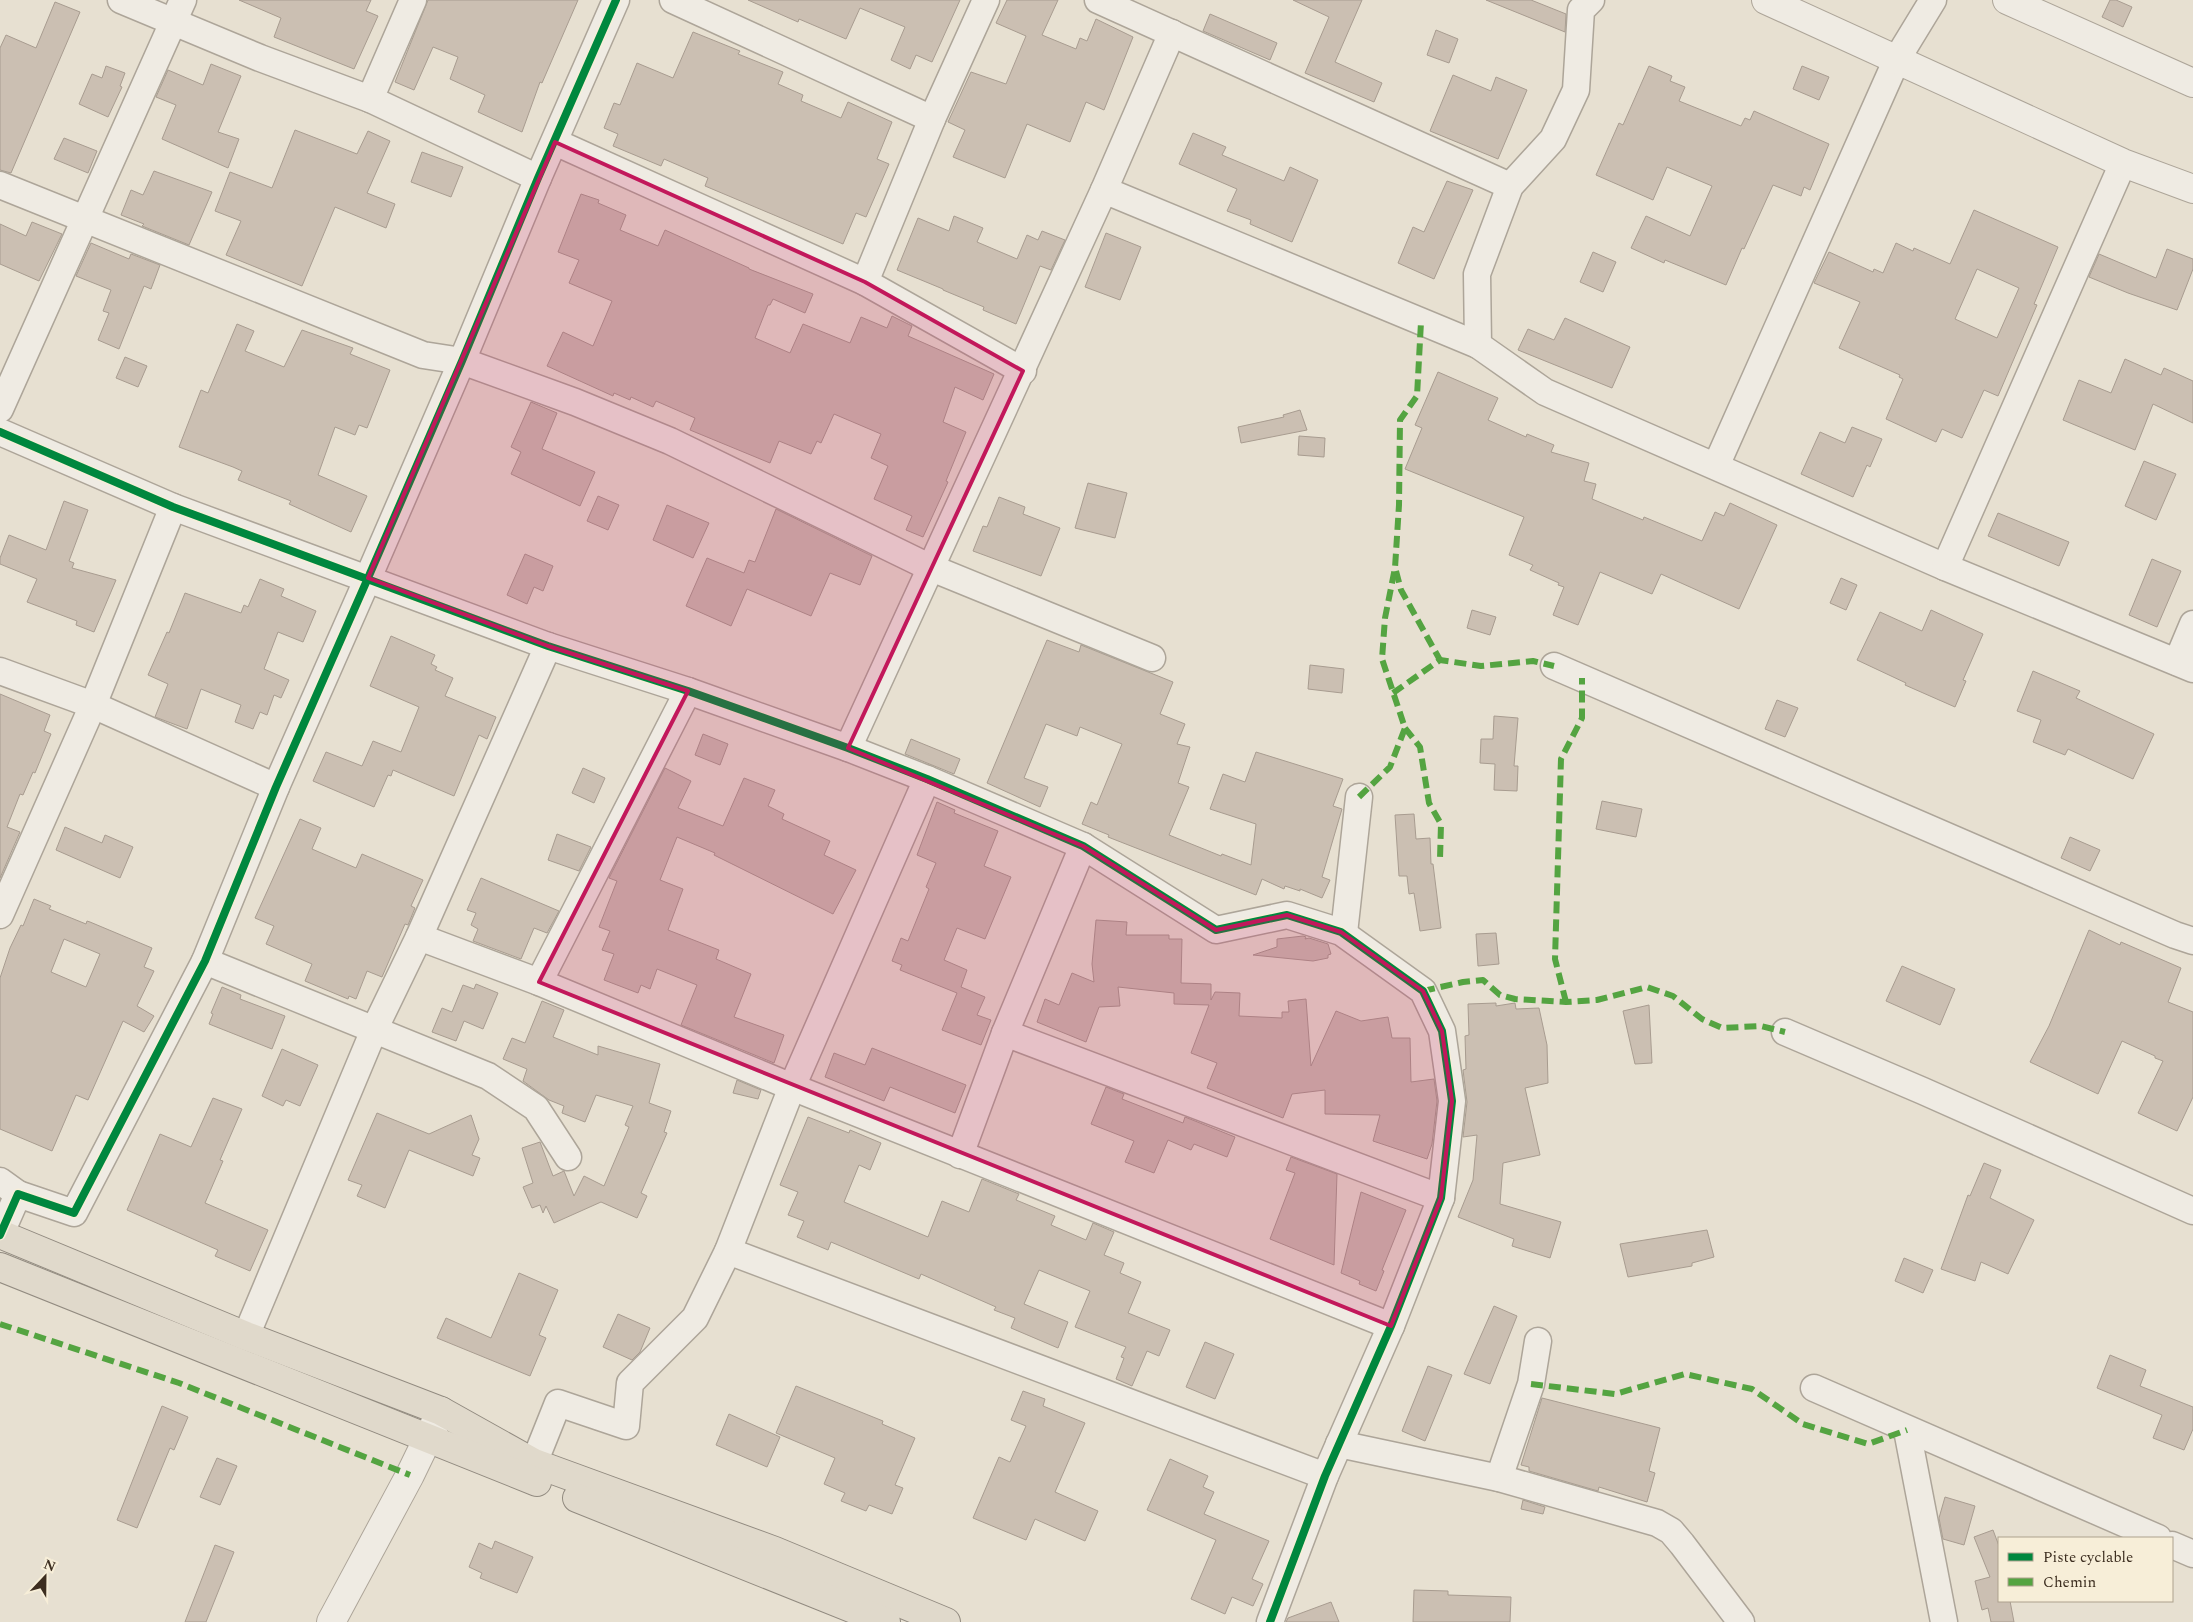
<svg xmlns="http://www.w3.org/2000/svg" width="2193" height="1622" font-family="Spectral,serif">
	<rect width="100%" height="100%" fill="#e7e0d1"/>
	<!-- building -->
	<g fill="#cbbfb2" stroke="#a89c90" fill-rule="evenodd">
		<polygon points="239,0 371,0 366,11 378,16 354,69 274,37 281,18"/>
		<polygon points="428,0 578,0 542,83 540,82 522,132 478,112 485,95 450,79 458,57 433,47 414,90 395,82"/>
		<polygon points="748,0 960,0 932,62 916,55 910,69 891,60 905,27 860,8 846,39 799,19 798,22"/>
		<polygon points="1007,0 1058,0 1042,35 1076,49 1080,38 1087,41 1096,19 1133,37 1104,110 1086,102 1070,142 1027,124 1005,178 953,157 965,130 948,122 971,72 1006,84 1026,36 996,23"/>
		<polygon points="1293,0 1362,0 1335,62 1382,83 1374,102 1305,73 1329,17"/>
		<polygon points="1486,0 1531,0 1566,14 1565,32"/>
		<polygon points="2110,0 2116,0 2132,7 2123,27 2102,17"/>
		<polygon points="55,2 80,12 11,173 0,170 0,48 6,35 36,48"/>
		<polygon points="1210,14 1277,43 1270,60 1203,31"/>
		<polygon points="1436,30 1458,39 1449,63 1427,55"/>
		<polygon points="693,32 740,51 738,54 783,72 778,84 803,95 801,101 841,118 848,102 892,122 877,159 889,164 866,217 856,213 843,244 705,186 708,178 664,159 661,166 613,146 618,134 604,128 614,103 620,105 637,63 673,78"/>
		<polygon points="211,64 241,76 218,132 239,139 228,168 162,139 176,105 156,97 168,70 203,85"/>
		<polygon points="106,66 125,73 120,86 122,87 108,117 79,104 92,74 102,78"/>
		<polygon points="1649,66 1672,76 1670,81 1685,87 1679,101 1741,126 1745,118 1750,120 1754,111 1829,144 1810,190 1804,187 1801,196 1773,185 1744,249 1742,248 1726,285 1665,260 1664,263 1631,248 1646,216 1690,236 1712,186 1667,167 1653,200 1596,175 1619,123 1623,125"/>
		<polygon points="1802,66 1829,77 1819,100 1793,89"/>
		<polygon points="1453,75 1491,91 1496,77 1527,90 1498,159 1430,131"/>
		<polygon points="295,130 357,154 368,131 390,141 367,193 395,204 386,228 335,207 302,286 226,255 241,221 215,211 230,172 272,188"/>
		<polygon points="1193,133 1226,147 1222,155 1284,181 1290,167 1318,180 1292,242 1250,224 1251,220 1227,211 1237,189 1179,164"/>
		<polygon points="64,138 97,151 88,173 54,159"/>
		<polygon points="422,152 463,167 451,197 411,182"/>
		<polygon points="154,171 212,192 189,245 142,226 144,224 121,215 131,190 143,195"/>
		<polygon points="1447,181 1473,190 1434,279 1398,263 1413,227 1424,232"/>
		<polygon points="581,194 599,200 598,203 626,215 620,230 658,246 665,230 749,268 749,269 813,294 805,313 773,299 770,305 768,305 755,338 790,353 803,324 850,343 861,317 887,328 892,316 912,326 908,336 994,374 983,400 955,387 943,422 966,432 946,481 948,482 923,537 906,530 912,516 874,499 888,466 871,458 881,434 834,414 821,443 817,441 811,454 779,441 770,463 690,430 695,418 656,401 653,407 631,397 630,400 614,393 613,396 547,366 563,332 593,346 612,301 569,283 579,260 558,252"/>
		<path d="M1974,210L2058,247L2034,304L2037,305L1998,396L1984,390L1962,438L1942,429L1936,442L1886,419L1903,379L1899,377L1900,375L1839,348L1860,302L1814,283L1829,252L1873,272L1874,269L1883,273L1896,243L1913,251L1914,248L1950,264ZM1977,269L2019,288L1997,338L1955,319Z"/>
		<polygon points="954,216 983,228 977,242 1017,259 1027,235 1038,240 1042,231 1065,240 1051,270 1040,266 1016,324 983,310 984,307 943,290 943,289 897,270 918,218 949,231"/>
		<polygon points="32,222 62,234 39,281 0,264 0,224 26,236"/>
		<polygon points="1106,233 1141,247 1120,300 1085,287"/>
		<polygon points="91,243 129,259 131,254 160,265 151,289 144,286 119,349 98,340 109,313 103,311 111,290 76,276"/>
		<polygon points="2167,249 2193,259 2193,269 2177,310 2128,293 2089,277 2099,254 2156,278"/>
		<polygon points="1593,252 1616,262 1603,292 1580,282"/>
		<polygon points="1565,318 1630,347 1612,388 1518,350 1528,329 1554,340"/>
		<polygon points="237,324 254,331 245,351 284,367 302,330 353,348 350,354 390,370 367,428 359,425 355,435 335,427 318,475 367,496 351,532 289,504 291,501 238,480 242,471 233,467 179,447 201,390 208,393"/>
		<polygon points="125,357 147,366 138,387 116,378"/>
		<polygon points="2125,359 2161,375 2164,368 2193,381 2193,423 2153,404 2135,450 2063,420 2079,380 2111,393"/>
		<polygon points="1438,372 1498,398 1488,420 1526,437 1527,434 1554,445 1551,452 1589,463 1584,481 1596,484 1592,499 1643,520 1644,517 1702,541 1715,512 1724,516 1730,503 1777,525 1739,609 1661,574 1652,594 1600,572 1578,625 1553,615 1564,587 1558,585 1559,583 1530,570 1533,565 1509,555 1524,517 1405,469 1422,428 1415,425"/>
		<polygon points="531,402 557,413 542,449 595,472 580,506 511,474 521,452 511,447"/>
		<polygon points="1300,410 1307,430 1241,443 1238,427 1284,417 1283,415"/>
		<polygon points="1852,427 1882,439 1870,467 1867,465 1853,497 1801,474 1820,432 1845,443"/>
		<polygon points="1299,436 1325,438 1324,457 1298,455"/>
		<polygon points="2144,461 2176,474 2156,520 2125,506"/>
		<polygon points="1088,483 1127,493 1115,538 1075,528"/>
		<polygon points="598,496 619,505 608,530 587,521"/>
		<polygon points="999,497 1025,507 1023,514 1060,528 1041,576 973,551 983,526 987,527"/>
		<polygon points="64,501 88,510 69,561 74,563 72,568 116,580 94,632 76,625 77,621 27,602 37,579 0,564 0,558 9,535 46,550"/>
		<polygon points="667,505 709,523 693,558 653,540"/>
		<polygon points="776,509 872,556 860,585 830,573 811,616 747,589 731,626 686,606 707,558 744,573 749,560 755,562"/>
		<polygon points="1998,513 2069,542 2059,566 1988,536"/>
		<polygon points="525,554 553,566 543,591 534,587 527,604 507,595"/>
		<polygon points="2152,559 2181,571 2157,627 2129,615"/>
		<polygon points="1841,578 1857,585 1846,610 1830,603"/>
		<polygon points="260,579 284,589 281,596 316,611 303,642 278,632 264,669 289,680 281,698 274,695 267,715 260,712 253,729 235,722 241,705 201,689 187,729 155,717 168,684 148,675 167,632 169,633 185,593 241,613 244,605 248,607"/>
		<polygon points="1472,610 1496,617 1490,635 1467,628"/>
		<polygon points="1931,610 1983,634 1963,680 1966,681 1955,707 1905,685 1906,683 1857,660 1880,612 1922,631"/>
		<polygon points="391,636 435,655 431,664 437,667 435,670 453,678 445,696 496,717 487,739 479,735 454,796 393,770 391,776 388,775 374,807 313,781 326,752 362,766 373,741 401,752 419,707 370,686"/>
		<polygon points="1047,640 1079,652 1081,645 1173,682 1160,714 1185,724 1177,744 1190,747 1178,783 1189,787 1169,835 1221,856 1222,854 1251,865 1256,824 1210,809 1223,774 1245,782 1256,752 1343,779 1333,806 1342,809 1322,877 1330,880 1322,898 1300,889 1300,891 1285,886 1284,889 1262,879 1256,895 1108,837 1109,835 1082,824 1091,802 1097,805 1122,744 1080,727 1077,736 1046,724 1024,778 1048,787 1040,807 987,783"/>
		<polygon points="1310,665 1344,669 1342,693 1308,689"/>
		<polygon points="2033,671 2080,691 2076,698 2154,734 2133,779 2068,749 2065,755 2033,742 2041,720 2017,711"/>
		<polygon points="0,694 50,715 44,731 51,734 35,773 33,772 23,795 20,794 7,827 20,832 0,878"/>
		<polygon points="1777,700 1798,708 1785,737 1765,729"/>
		<polygon points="1494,716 1518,718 1514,766 1518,766 1517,791 1494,790 1495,764 1480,763 1481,739 1493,739"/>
		<polygon points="703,734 728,744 720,765 695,755"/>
		<polygon points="911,739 960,759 954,774 905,754"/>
		<polygon points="583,768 605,778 594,803 572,793"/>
		<polygon points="665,768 691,781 678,808 723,826 744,778 775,790 768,806 784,814 782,819 830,841 824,855 856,870 833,914 714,855 715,853 677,837 660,880 683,889 668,930 719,950 716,959 751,974 734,1017 784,1035 774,1063 681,1025 697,985 657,969 650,989 641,985 638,993 604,980 614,954 602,950 610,931 599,927 617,881 609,878"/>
		<polygon points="1602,801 1642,809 1636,837 1596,829"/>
		<polygon points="937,802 955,810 954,813 998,831 984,866 1011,877 985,939 957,928 944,960 967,970 961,987 985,997 977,1015 991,1020 981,1045 942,1030 957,993 900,970 902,965 892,961 901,938 908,941 929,889 926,887 936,863 917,855"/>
		<polygon points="1414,814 1416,839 1430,838 1431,864 1433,864 1441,928 1420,931 1414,893 1409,894 1407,876 1399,876 1395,815"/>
		<polygon points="300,819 321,828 312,849 356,868 362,854 423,880 411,906 415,908 408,925 405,924 382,977 367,971 356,999 349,996 348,999 305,981 312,964 266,944 274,926 255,918"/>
		<polygon points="65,827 102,843 105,835 133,847 120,878 56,850"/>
		<polygon points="557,834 591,847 579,871 548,860"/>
		<polygon points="2070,837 2100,850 2090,871 2061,858"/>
		<polygon points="481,878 559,911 547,933 534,928 521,959 473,941 478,929 471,925 476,913 467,910"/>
		<path d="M34,899L51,906L49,909L86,924L87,921L90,922L152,948L144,967L154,971L137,1006L154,1016L144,1032L123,1021L88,1100L76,1095L52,1151L0,1129V978L10,948L21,925L23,926ZM64,939L100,954L86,987L51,972Z"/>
		<polygon points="1096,920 1127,922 1126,935 1169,935 1169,939 1182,939 1181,983 1211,984 1211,1000 1215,992 1240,993 1239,1016 1282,1018 1282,1012 1289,1012 1288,1001 1306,999 1311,1066 1336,1011 1361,1021 1388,1017 1392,1038 1410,1038 1411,1082 1434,1079 1437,1101 1432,1144 1427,1159 1373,1141 1380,1115 1325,1114 1325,1090 1292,1094 1283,1118 1207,1088 1217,1063 1191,1053 1209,1005 1174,1004 1174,993 1118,987 1120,1006 1099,1007 1086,1042 1037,1022 1045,999 1059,1005 1072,973 1094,982 1092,964"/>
		<polygon points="2089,930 2120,945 2121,942 2181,968 2168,1002 2193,1012 2193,1097 2177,1131 2138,1113 2163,1061 2155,1058 2155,1056 2122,1041 2098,1094 2030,1062 2049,1026"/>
		<polygon points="1496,933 1499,964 1478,966 1476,934"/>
		<polygon points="1303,936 1306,937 1305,939 1309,938 1328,944 1331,954 1328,955 1328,958 1313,961 1253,955 1277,947 1277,939"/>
		<polygon points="1902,966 1955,989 1940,1025 1886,1001"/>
		<polygon points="476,984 498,993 483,1029 464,1021 456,1041 432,1032 442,1008 452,1012 463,985 474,989"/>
		<polygon points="222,987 241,995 240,999 285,1016 272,1049 209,1024 213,1014 211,1013"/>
		<polygon points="542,1001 564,1010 553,1037 598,1055 598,1046 660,1064 649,1103 671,1111 664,1132 667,1133 641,1193 647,1196 637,1218 601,1202 554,1223 546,1206 543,1213 540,1205 532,1208 523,1187 533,1183 522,1148 540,1142 553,1176 564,1171 574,1196 584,1176 604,1186 629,1127 625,1125 633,1106 596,1095 585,1122 562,1113 564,1106 549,1100 523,1081 527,1069 503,1059 512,1038 525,1043"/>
		<polygon points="1496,1003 1496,1006 1515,1003 1516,1009 1539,1008 1547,1045 1548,1083 1525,1088 1540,1155 1503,1163 1500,1204 1561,1222 1550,1258 1512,1246 1514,1239 1458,1217 1473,1180 1477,1135 1463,1137 1467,1102 1463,1070 1466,1069 1465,1036 1469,1035 1468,1004"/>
		<polygon points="1649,1005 1652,1063 1635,1064 1623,1011"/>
		<polygon points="872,1048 966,1085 955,1113 890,1087 884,1101 825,1077 834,1053 865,1065"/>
		<polygon points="282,1049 318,1065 300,1106 286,1100 283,1106 262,1096"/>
		<polygon points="737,1080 761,1090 758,1099 733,1093"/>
		<polygon points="1106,1087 1124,1094 1122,1099 1183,1123 1185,1117 1235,1137 1227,1157 1194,1144 1191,1150 1168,1140 1154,1173 1125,1162 1134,1141 1091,1124"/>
		<polygon points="213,1098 242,1109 220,1160 223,1161 205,1203 268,1230 250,1271 215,1256 218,1250 127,1210 160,1134 191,1147"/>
		<polygon points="377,1113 429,1134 471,1115 479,1139 472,1155 480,1158 473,1176 409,1150 385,1208 357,1196 362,1185 348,1180"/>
		<polygon points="808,1117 849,1133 850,1130 881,1143 870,1170 859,1165 844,1202 928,1237 942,1201 969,1212 982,1179 1019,1194 1016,1200 1055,1216 1051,1225 1086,1240 1093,1223 1114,1232 1104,1255 1124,1263 1120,1273 1141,1282 1128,1313 1170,1330 1159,1356 1147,1351 1132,1386 1116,1379 1124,1358 1121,1357 1126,1347 1075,1327 1090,1291 1039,1270 1024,1304 1068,1322 1058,1348 1011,1328 1015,1318 994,1310 996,1307 921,1274 919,1279 831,1242 828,1250 797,1237 804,1221 788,1215 798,1192 780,1185"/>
		<polygon points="1291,1157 1337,1174 1334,1265 1270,1239 1295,1173 1286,1170"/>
		<polygon points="1984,1163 2001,1170 1990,1198 2034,1220 2008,1274 1981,1262 1975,1281 1941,1269 1968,1195 1970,1196"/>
		<polygon points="1361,1192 1406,1210 1382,1270 1384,1271 1376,1291 1359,1284 1360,1281 1341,1273"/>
		<polygon points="1707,1230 1714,1257 1692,1263 1692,1266 1628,1277 1620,1244"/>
		<polygon points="1904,1258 1933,1270 1923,1293 1895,1281"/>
		<polygon points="519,1273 558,1290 539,1335 546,1338 530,1376 437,1338 446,1318 491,1338"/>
		<polygon points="1494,1306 1517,1316 1490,1384 1464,1374"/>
		<polygon points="618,1314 650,1328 640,1352 632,1360 603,1347"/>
		<polygon points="1205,1342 1234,1354 1215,1399 1186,1387"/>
		<polygon points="2110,1355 2146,1370 2140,1386 2193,1407 2193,1429 2184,1450 2153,1438 2162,1415 2097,1388"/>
		<polygon points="1428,1366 1452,1375 1425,1441 1402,1431"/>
		<polygon points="796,1386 883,1421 882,1424 915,1438 895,1485 903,1488 892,1514 869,1505 866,1511 841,1501 845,1493 824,1484 835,1458 776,1433"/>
		<polygon points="1023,1391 1045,1399 1043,1406 1085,1423 1055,1492 1098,1511 1085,1541 1035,1519 1026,1540 973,1518 999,1457 1010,1462 1026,1426 1011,1420"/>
		<polygon points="1542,1398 1660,1428 1649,1471 1655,1473 1647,1502 1599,1487 1598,1491 1529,1471 1529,1467 1521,1465"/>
		<polygon points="162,1406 188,1417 174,1450 170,1448 137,1528 117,1520"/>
		<polygon points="729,1414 780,1437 767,1467 716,1445"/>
		<polygon points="217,1458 237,1466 220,1505 200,1497"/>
		<polygon points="1170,1459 1208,1476 1203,1487 1214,1492 1204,1514 1269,1541 1252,1579 1263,1584 1253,1606 1232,1597 1225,1614 1191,1599 1216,1540 1147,1510"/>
		<polygon points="1945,1497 1975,1506 1964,1545 1943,1539 1939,1518"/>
		<polygon points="1523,1500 1545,1507 1543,1514 1521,1509"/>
		<polygon points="1993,1530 1999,1546 1999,1601 2010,1601 2014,1622 1991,1622 1988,1608 1982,1610 1975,1581 1990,1577 1974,1537"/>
		<polygon points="495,1541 533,1557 517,1593 480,1578 482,1573 469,1567 479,1543 492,1549"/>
		<polygon points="215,1545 234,1552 206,1622 185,1622"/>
		<polygon points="1414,1590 1448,1591 1448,1595 1511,1597 1510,1622 1413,1622"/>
		<polygon points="1331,1602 1339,1622 1286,1622 1288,1618"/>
	</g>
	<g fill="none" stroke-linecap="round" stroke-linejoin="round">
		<!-- minor casing -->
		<g stroke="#ada599" stroke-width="29">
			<g id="minor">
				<polyline points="121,0 260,58 370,99 538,178"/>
				<polyline points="673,0 932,119"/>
				<polyline points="1098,0 1510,186"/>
				<polyline points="1591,0 1581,10 1576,90 1553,139 1510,186 1477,274 1478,345 1545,392 1945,567 2193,669"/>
				<polyline points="370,99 413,0"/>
				<polyline points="555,142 865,282 1023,371"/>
				<polyline points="0,185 423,355 462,361 575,402 670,441 929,567 1152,658"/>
				<polyline points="1104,190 1172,33"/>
				<polyline points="865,282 932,119 986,0"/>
				<polyline points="0,409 183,0"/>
				<polyline points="0,432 173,507 548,646 688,691 848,748 927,779 1083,846 1216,930 1287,915 1341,932 1423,991 1442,1031 1452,1101 1441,1198 1391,1326 1325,1476 1270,1622"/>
				<polyline points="1716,466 1897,59 1933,0"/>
				<polyline points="1945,567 2123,163"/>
				<polyline points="2177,662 2193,624"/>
				<polyline points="1554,666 2175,935 2193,941"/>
				<polyline points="0,671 93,705 276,787"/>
				<path d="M848,748C932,561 1020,377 1104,190L1478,345"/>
				<polyline points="0,915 93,705 173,507"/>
				<polyline points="1344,933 1359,797"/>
				<polyline points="419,937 539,982 792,1087 1391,1326"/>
				<polyline points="205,961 488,1076 536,1108 568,1157"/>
				<polyline points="539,982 688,691"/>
				<polyline points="1785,1032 1923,1091 2193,1211"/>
				<polyline points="1005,1033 1441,1198"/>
				<polyline points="960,1155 1005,1033 1083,846"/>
				<polyline points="0,1181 18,1194"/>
				<polyline points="0,1235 18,1194 74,1213 205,961 276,787 368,578 462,361 538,178 616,0"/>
				<polyline points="728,1251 1325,1476"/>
				<polyline points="246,1336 374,1030 419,937 548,646"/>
				<polyline points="1814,1388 2158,1538"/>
				<polyline points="1907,1430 1944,1622"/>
				<polyline points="1339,1444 1499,1478 1657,1523 1671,1531 1682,1544 1741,1622"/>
				<polyline points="534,1463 558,1403 626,1426 630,1383 695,1318 728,1251 792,1087 927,779"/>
				<polyline points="1499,1478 1531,1384 1538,1341"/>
				<polyline points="2172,1545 2193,1554"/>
			</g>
		</g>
		<!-- tertiary casing -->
		<g stroke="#ada599" stroke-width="30">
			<g id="tertiary">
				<polyline points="1766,0 2123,163 2193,189"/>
				<polyline points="2007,0 2193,83"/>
				<polyline points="331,1622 410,1475 441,1411"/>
			</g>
		</g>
		<!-- trunk casing -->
		<g stroke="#928b80" stroke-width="30">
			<g id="trunk">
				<polyline points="0,1234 246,1336 441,1411 534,1463 775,1551 946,1622"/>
				<polyline points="0,1267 537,1482"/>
				<polyline points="577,1498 886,1622"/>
			</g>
		</g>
		<!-- minor -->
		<use href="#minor" stroke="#efebe3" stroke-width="26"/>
		<!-- tertiary -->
		<use href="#tertiary" stroke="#efebe3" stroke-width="28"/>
		<!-- trunk -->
		<use href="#trunk" stroke="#e0d9cb" stroke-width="28"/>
		<!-- quiet -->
		<g stroke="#54a441" stroke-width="6" stroke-dasharray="12 6" stroke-linecap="butt">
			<polyline points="1396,571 1401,590 1440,660"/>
			<polyline points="1393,693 1440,660 1481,666 1533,661 1554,666"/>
			<polyline points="1405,728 1420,747 1429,803 1441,824 1440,859"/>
			<polyline points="1359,797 1390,767 1405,728 1382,659 1385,618 1395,568 1399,505 1400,420 1417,396 1421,322"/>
			<polyline points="1423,991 1463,982 1483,980 1500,995 1515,999 1566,1002 1597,1000 1647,987 1673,996 1702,1019 1722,1028 1761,1026 1785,1032"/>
			<polyline points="1566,1002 1555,959 1561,759 1582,718 1582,678"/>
			<polyline points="0,1324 179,1383 410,1475"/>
			<polyline points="1531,1384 1615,1394 1685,1374 1752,1389 1803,1424 1868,1444 1907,1430"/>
		</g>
		<!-- cycleway casing -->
		<g stroke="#f7eed8" stroke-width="11">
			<g id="cycleway">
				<polyline points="0,432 173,507 548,646 688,691 848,748 927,779 1083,846 1216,930 1287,915 1341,932 1423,991 1442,1031 1452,1101 1441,1198 1391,1326 1325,1476 1270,1622"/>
				<polyline points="0,1235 18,1194 74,1213 205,961 276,787 368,578 462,361 538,178 616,0"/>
			</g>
		</g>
		<!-- cycleway -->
		<use href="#cycleway" stroke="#00873e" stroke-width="8"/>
	</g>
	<!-- marked area -->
	<path fill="#c2185b" fill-opacity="0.2" stroke="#c2185b" stroke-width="4" stroke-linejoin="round" d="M555,142L865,282L1023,371L848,748L1083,846L1216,930L1287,915L1341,932L1423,991L1442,1031L1452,1101L1441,1198L1391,1326L539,982L688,691L548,646L368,578Z"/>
	<!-- legend -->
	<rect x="1998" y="1537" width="175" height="65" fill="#f7eed8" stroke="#ada18e"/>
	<rect x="2008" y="1553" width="25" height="8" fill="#00873e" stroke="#ada18e"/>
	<text x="2043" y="1562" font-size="15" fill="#3d2e20">Piste cyclable</text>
	<rect x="2008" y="1578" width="25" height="8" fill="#54a441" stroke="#ada18e"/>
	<text x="2043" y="1587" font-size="15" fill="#3d2e20">Chemin</text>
	<!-- north arrow -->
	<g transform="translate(45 1577) rotate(22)" stroke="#f7eed8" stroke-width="4" paint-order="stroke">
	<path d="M0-4L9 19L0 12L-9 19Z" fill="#3d2e20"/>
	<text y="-8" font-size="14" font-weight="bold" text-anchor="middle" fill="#3d2e20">N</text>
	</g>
</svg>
